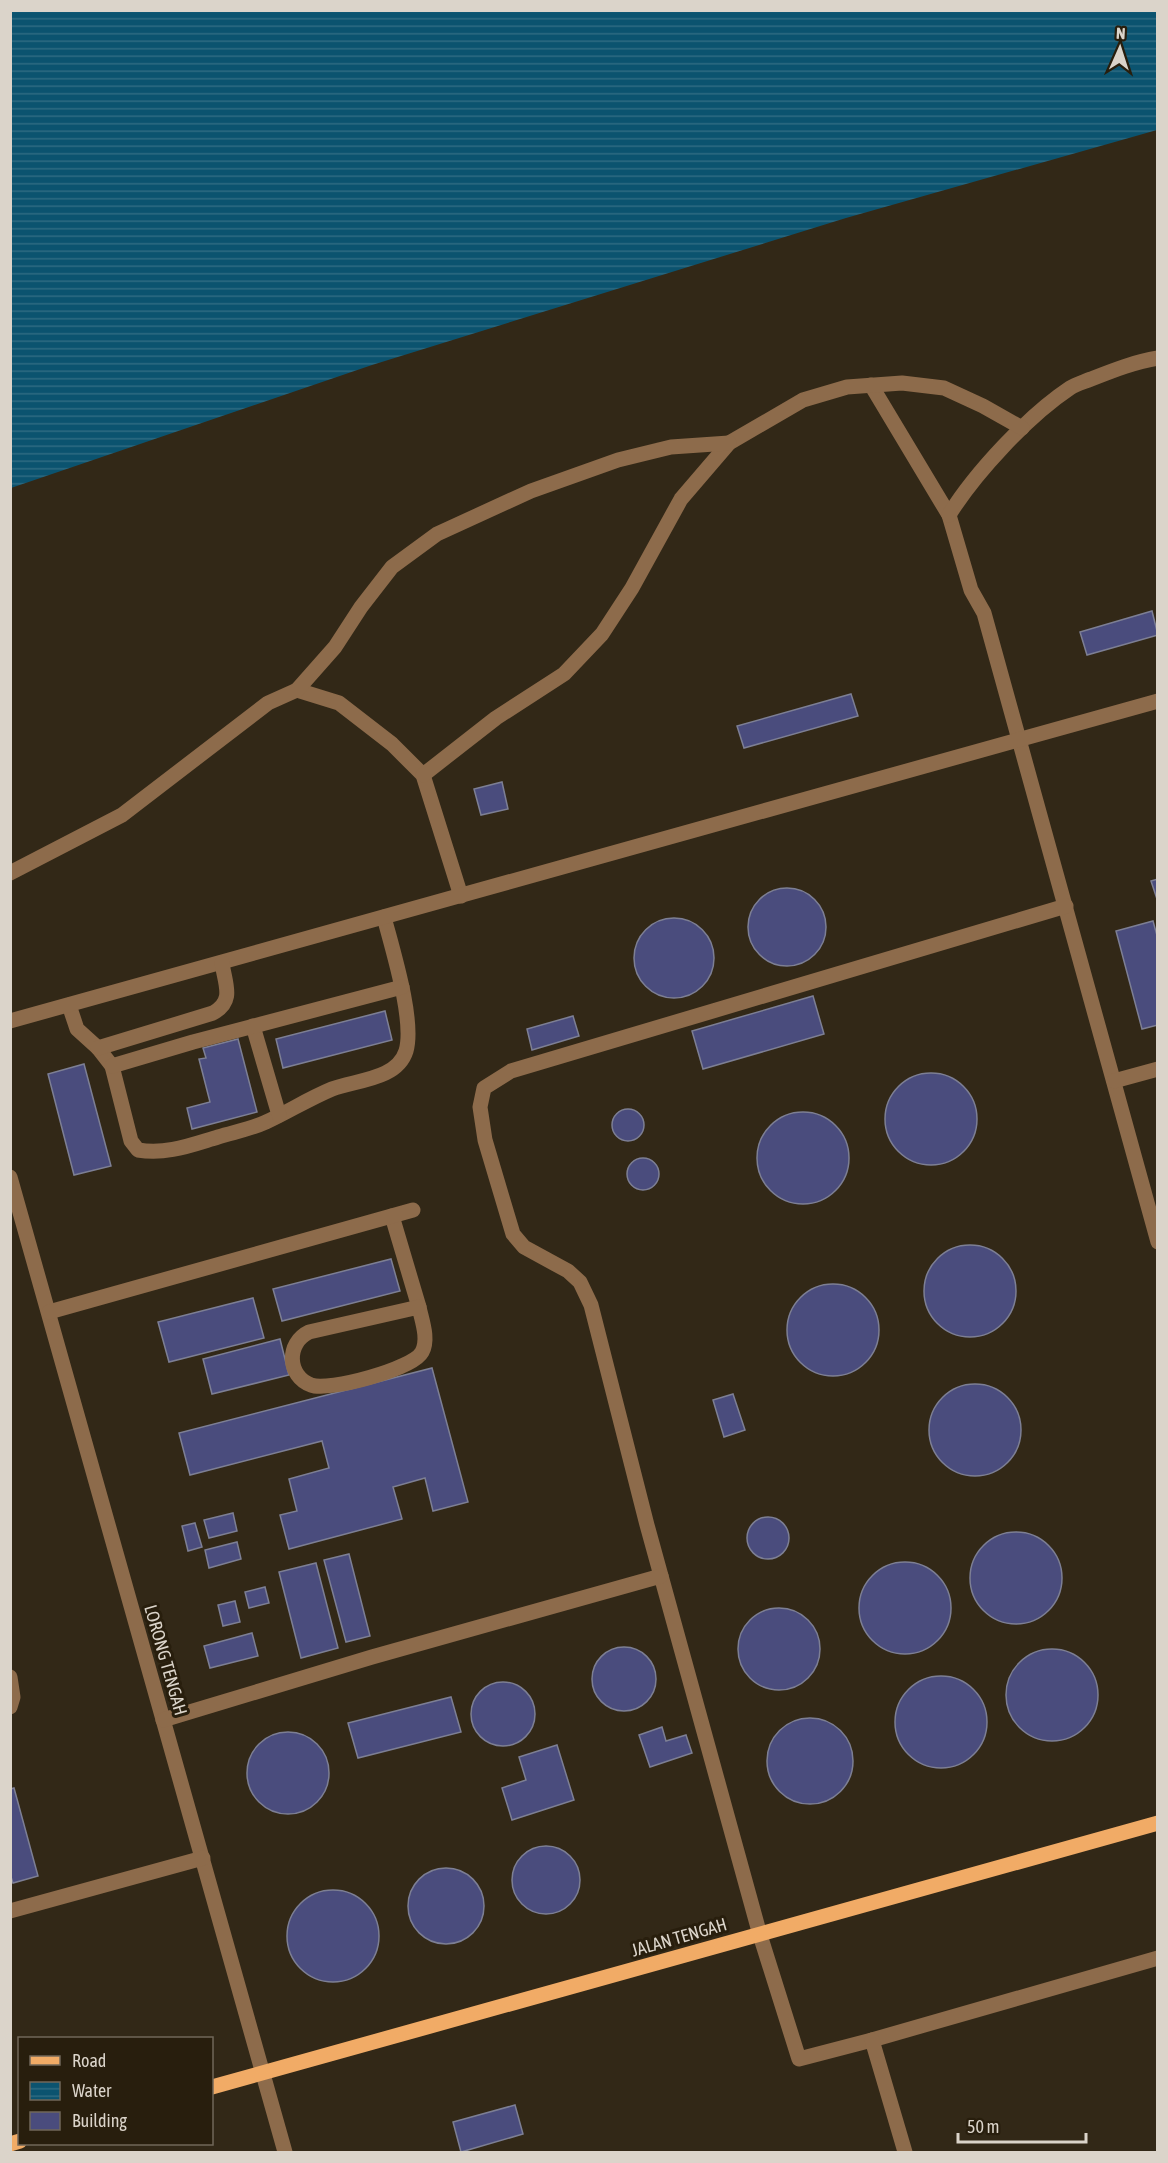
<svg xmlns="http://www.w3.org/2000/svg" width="1168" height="2163" font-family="'Asap Condensed',sans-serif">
	<defs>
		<pattern id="water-rules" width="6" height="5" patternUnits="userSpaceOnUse" patternTransform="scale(1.5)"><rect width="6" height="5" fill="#0b536f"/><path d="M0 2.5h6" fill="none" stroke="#2e6b82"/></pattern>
	</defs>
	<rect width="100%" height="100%" fill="#322817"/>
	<!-- water -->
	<polygon fill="url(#water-rules)" points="11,10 1157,11 1157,130 846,218 372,365 11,488"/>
	<!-- building -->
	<g fill="#4a4c7d" stroke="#7d7f94" stroke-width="1.5">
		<polygon points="1152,611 1158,635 1087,655 1080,632"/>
		<polygon points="851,694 858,716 744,748 737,726"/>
		<polygon points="502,782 508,809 481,815 474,789"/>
		<polygon points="1158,879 1158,902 1151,881"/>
		<circle cx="787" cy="927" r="39"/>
		<circle cx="674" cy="958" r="40"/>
		<polygon points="1153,921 1158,939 1158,1025 1142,1029 1116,931"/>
		<polygon points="813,996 824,1034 703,1069 692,1031"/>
		<polygon points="385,1011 392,1040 283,1068 276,1039"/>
		<polygon points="573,1016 579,1036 532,1050 527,1029"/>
		<polygon points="238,1039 257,1112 192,1129 187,1108 210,1102 199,1059 206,1058 203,1048"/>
		<polygon points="84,1064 111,1166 74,1175 48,1074"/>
		<circle cx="931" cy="1119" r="46"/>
		<circle cx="628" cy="1125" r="16"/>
		<circle cx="803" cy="1158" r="46"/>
		<circle cx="643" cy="1174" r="16"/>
		<circle cx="970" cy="1291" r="46"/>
		<polygon points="391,1259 400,1291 282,1321 273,1289"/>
		<circle cx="833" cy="1330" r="46"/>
		<polygon points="253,1298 264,1338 169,1362 158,1322"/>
		<polygon points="280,1339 289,1375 212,1394 203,1359"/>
		<polygon points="432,1368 468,1502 433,1511 425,1478 393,1487 402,1519 289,1549 280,1515 297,1511 289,1479 329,1468 322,1441 190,1475 179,1433"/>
		<circle cx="975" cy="1430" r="46"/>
		<polygon points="733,1394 745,1430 724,1437 713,1400"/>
		<polygon points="233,1513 237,1531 209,1538 204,1520"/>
		<circle cx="768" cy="1538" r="21"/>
		<polygon points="195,1523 202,1547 188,1551 182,1526"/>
		<circle cx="1016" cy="1578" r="46"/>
		<polygon points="237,1542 241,1559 209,1568 205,1550"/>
		<polygon points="349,1554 370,1636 346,1642 324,1560"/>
		<circle cx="905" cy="1608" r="46"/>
		<polygon points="316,1563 338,1648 301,1658 279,1572"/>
		<polygon points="265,1587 269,1603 249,1608 245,1592"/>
		<polygon points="235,1601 240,1622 223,1626 218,1605"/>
		<circle cx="779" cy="1649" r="41"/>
		<polygon points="252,1633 258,1656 210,1668 204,1646"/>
		<circle cx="624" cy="1679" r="32"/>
		<circle cx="1052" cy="1695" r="46"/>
		<circle cx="941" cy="1722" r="46"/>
		<circle cx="503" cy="1714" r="32"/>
		<polygon points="451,1697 461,1732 358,1758 348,1723"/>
		<circle cx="810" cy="1761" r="43"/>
		<polygon points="662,1727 666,1741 686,1735 692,1753 650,1767 639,1735"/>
		<circle cx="288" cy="1773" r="41"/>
		<polygon points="557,1745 574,1800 512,1820 502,1788 526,1780 519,1757"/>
		<polygon points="14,1788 38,1876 13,1883 10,1874 10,1789"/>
		<circle cx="546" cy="1880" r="34"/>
		<circle cx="446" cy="1906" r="38"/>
		<circle cx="333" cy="1936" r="46"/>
		<polygon points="515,2105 523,2134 461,2152 453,2122"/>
	</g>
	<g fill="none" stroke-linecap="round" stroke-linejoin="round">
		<!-- minor -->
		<g stroke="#8d6b4b" stroke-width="15">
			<polyline points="871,385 949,515 971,590 984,613 1158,1242"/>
			<path d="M949,515C975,473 1028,416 1070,388C1076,384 1084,382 1091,379C1114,370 1134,362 1158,358"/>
			<polyline points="297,690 339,703 392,744 423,775 461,896"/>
			<polyline points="423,775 496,718 564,674 602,634 632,588 681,499 729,443 803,400 847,387 902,383 944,388 983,406 1022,428"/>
			<polyline points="10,873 122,815 268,703 297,690 335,647 361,607 392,567 437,534 531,491 618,460 671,447 729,443"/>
			<polyline points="1066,906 511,1071 484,1088 480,1107 485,1140 513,1234 524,1247 568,1271 580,1282 591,1305 647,1525 760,1935 799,2059 872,2040 1158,1958"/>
			<path d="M69,1005L77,1029L98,1048L112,1066L131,1141L138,1150C166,1155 191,1145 218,1137C234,1132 251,1129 266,1122C288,1112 308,1099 332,1089C355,1080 397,1080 406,1051C415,1021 392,948 384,917"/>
			<polyline points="10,1021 1158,701"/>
			<polyline points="253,1026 279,1115"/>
			<path d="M98,1048L213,1013C235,1001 225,984 222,963"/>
			<polyline points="112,1066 193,1042 402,987"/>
			<polyline points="1114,1081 1158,1069"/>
			<polyline points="10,1177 285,2152"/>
			<polyline points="392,1216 419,1307"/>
			<path d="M419,1307C422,1321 429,1339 422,1352C413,1369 328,1392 311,1385C287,1376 286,1343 309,1332Z"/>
			<polyline points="49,1312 413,1210"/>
			<polyline points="10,1677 13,1697 10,1707"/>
			<polyline points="163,1720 372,1657 661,1576"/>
			<polyline points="10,1911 203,1858"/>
			<polyline points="872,2040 905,2152"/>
		</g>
		<!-- major -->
		<g stroke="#f1ab66" stroke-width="15">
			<polyline points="212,2087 1158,1823"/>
			<polyline points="10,2144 20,2141"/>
		</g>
	</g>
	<g text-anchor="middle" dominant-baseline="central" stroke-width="6" stroke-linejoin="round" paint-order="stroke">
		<!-- street labels -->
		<g font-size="18" fill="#dbd4ca" stroke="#281e0d">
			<text transform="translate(166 1660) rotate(74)">LORONG TENGAH</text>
			<text transform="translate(679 1937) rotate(-16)">JALAN TENGAH</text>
		</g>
	</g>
	<!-- border -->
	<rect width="1168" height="2163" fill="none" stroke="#dbd4ca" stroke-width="24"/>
	<!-- legend -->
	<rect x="18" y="2037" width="195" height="108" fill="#281e0d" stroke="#706759" stroke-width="1.5"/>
	<rect x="30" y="2056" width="30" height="9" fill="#f1ab66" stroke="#706759" stroke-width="1.5"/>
	<text x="72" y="2067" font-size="18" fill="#dbd4ca">Road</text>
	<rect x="30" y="2082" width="30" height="18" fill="url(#water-rules)" stroke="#706759" stroke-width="1.5"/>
	<text x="72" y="2097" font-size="18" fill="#dbd4ca">Water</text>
	<rect x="30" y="2112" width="30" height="18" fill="#4a4c7d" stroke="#706759" stroke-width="1.5"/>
	<text x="72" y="2127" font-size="18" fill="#dbd4ca">Building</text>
	<!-- north arrow -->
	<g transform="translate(1120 48) rotate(3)" stroke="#281e0d" stroke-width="4.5" paint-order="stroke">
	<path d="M0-4.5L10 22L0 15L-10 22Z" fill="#dbd4ca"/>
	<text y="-9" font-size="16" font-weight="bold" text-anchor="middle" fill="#dbd4ca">N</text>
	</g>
	<!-- scale -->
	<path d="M958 2133v9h128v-9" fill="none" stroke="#dbd4ca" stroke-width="3"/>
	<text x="967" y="2133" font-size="18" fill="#dbd4ca" stroke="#281e0d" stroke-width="4.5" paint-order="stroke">50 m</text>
</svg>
